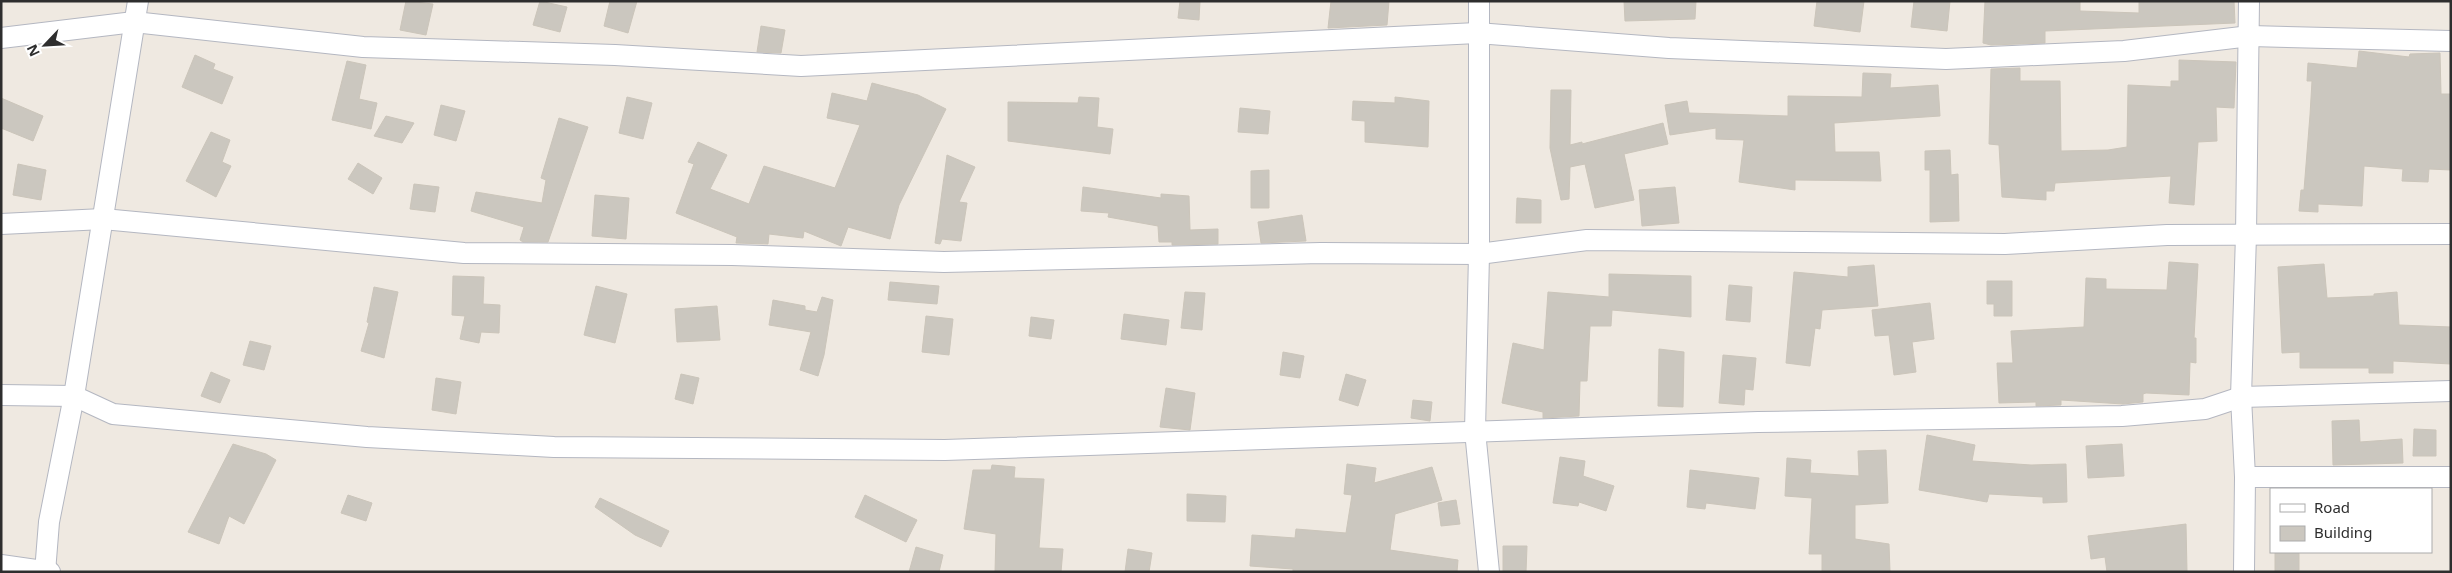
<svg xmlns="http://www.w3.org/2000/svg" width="2452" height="573" font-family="'Noto Sans',sans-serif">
	<rect width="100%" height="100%" fill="#efe9e1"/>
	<!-- building -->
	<g fill="#cbc7bf" stroke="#cbc5ba">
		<polygon points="406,1 433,4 426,35 400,30"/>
		<polygon points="540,1 567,7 560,32 533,25"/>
		<polygon points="610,1 637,1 628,33 604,26"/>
		<polygon points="1180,1 1200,1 1199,20 1178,18"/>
		<polygon points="1331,1 1389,1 1387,25 1328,28"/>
		<polygon points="1624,1 1696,1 1695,19 1625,21"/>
		<polygon points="1817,1 1864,1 1860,32 1814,26"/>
		<polygon points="1914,1 1950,1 1947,31 1911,27"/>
		<polygon points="1985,1 2080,1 2080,11 2139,13 2139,1 2234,1 2235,23 2045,31 2045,43 1991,45 1983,43"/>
		<polygon points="761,26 785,30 781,53 757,52"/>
		<polygon points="2359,51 2409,57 2410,54 2440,53 2441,94 2451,94 2451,170 2429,169 2428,182 2402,181 2403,169 2364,166 2362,206 2318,204 2318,212 2299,211 2301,190 2304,190 2310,115 2312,81 2307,81 2308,63 2357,68"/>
		<polygon points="195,55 215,64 213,69 233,77 222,104 182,87"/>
		<polygon points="2179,60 2236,62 2234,108 2216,107 2217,141 2198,142 2194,205 2169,203 2171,176 2055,183 2054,191 2046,191 2046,200 2002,197 1999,145 1989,144 1991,69 2020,68 2020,81 2060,81 2061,151 2108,150 2127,147 2128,85 2171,87 2171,81 2179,81"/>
		<polygon points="347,61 366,65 359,99 377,103 371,129 332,120"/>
		<polygon points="1863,73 1891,74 1890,88 1938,85 1940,116 1834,123 1835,152 1879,152 1881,181 1795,180 1795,190 1739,182 1744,140 1716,139 1716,128 1670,135 1665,105 1687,101 1689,113 1788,116 1788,96 1862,97"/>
		<polygon points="872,83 918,95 946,109 899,205 890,239 848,227 841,246 804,231 803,238 769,234 768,244 736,243 737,237 676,213 694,164 688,162 698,142 727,155 710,189 749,204 764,166 835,188 860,125 827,118 832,93 867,101"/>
		<polygon points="1551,90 1571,90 1570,145 1582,142 1582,144 1663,123 1668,144 1624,154 1634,200 1595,208 1585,164 1570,167 1569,199 1561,200 1550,148"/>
		<polygon points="627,97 652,103 643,139 619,133"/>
		<polygon points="1079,97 1099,98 1097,127 1113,129 1110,154 1008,141 1008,102 1078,103"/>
		<polygon points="1395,97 1429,101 1428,147 1365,142 1365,121 1352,120 1353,101 1395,103"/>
		<polygon points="1,98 43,116 33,141 1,128"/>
		<polygon points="441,105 465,111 456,141 434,135"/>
		<polygon points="1240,108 1270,111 1268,134 1238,132"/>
		<polygon points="386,116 414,123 402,143 374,136"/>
		<polygon points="559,118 588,127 548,242 523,242 520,240 524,227 471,211 476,192 542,203 546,180 541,178"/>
		<polygon points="211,132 230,140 222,162 231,166 216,197 186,181"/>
		<polygon points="1950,150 1951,175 1958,174 1959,221 1930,222 1930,170 1925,170 1925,151"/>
		<polygon points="947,155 975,167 959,202 967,203 961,241 942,239 940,244 935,243"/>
		<polygon points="358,163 382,178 373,194 348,179"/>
		<polygon points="18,164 46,170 41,200 13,195"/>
		<polygon points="1269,170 1269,208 1251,208 1251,171"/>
		<polygon points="414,184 439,187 435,212 410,209"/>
		<polygon points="1083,187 1161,198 1161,194 1189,196 1190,230 1218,229 1218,244 1172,245 1172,242 1159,242 1158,226 1108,217 1109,213 1081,211"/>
		<polygon points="1675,187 1679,223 1642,226 1639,190"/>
		<polygon points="595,195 629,198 626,239 592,236"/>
		<polygon points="1517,198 1541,200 1541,223 1516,223"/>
		<polygon points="1302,215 1306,241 1261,243 1258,222"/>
		<polygon points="2169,262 2198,264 2194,338 2196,338 2196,363 2190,362 2189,395 2146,393 2143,394 2143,402 2123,404 2061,400 2061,405 2036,406 2036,402 1999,403 1997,363 2013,363 2011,331 2084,327 2086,278 2106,279 2106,289 2167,290"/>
		<polygon points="2324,264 2327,298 2374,296 2374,294 2397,292 2399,325 2451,327 2451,364 2393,361 2393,373 2369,373 2369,368 2300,368 2300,352 2282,353 2278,267"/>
		<polygon points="1874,265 1878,306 1822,310 1820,329 1815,328 1810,366 1786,363 1794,272 1848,277 1848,267"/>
		<polygon points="1609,274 1691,276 1691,317 1612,310 1611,326 1590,326 1587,381 1580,381 1579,416 1543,418 1543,412 1502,403 1513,343 1544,350 1548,292 1609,297"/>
		<polygon points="453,276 484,277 483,304 500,305 499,333 481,332 479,343 460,339 465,316 452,315"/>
		<polygon points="1987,281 2012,281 2012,316 1994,316 1994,304 1987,304"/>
		<polygon points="890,282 939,286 937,304 888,300"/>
		<polygon points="1729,285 1752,287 1750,322 1726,320"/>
		<polygon points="596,286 627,294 615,343 584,335"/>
		<polygon points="374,287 398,292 384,358 361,351 369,323 367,322"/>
		<polygon points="1185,292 1205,293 1202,330 1181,328"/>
		<polygon points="822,297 833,300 824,355 818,376 800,370 811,332 769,325 773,300 805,306 805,310 817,312"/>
		<polygon points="1930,303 1934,339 1912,342 1916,372 1894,375 1889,335 1875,336 1872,310"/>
		<polygon points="717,306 720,340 677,342 675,309"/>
		<polygon points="1124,314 1169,320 1166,345 1121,339"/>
		<polygon points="926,316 953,319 949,355 922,352"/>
		<polygon points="1031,317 1054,320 1051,339 1029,336"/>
		<polygon points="250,341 271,346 264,370 243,365"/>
		<polygon points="1659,349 1684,352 1683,407 1658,406"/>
		<polygon points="1283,352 1304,356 1300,378 1280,375"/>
		<polygon points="1723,355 1756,358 1753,390 1745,389 1744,405 1719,403"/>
		<polygon points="211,372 230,380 220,403 201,396"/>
		<polygon points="681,374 699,378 693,404 675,399"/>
		<polygon points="1346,374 1366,380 1358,406 1339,400"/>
		<polygon points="436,378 461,382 456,414 432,410"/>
		<polygon points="1166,388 1195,393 1190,430 1160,427"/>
		<polygon points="1413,400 1432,402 1430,421 1411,418"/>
		<polygon points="2359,420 2360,442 2402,439 2403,463 2333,465 2332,421"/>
		<polygon points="2414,429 2436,430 2436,456 2413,456"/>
		<polygon points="1927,435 1975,445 1972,461 2031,465 2066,464 2067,502 2043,503 2043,497 1989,494 1987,502 1919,490"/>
		<polygon points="233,444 266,454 276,460 244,524 229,516 219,544 188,532"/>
		<polygon points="2122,444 2124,476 2088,478 2086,446"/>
		<polygon points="1886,450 1888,503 1855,505 1855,539 1889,544 1890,572 1822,572 1822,554 1809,554 1812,498 1785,496 1787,458 1811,460 1810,473 1859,476 1858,451"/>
		<polygon points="1560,457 1585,461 1583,476 1614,486 1606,511 1579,502 1578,506 1553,503"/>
		<polygon points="1347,464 1376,468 1374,483 1432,467 1442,500 1395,514 1390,550 1458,560 1457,572 1293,572 1293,569 1250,566 1252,535 1295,538 1296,529 1346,533 1352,495 1344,494"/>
		<polygon points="992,465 1015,467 1014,478 1044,479 1039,548 1063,549 1061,572 995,572 996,534 964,529 973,470 991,470"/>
		<polygon points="1690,470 1759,478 1755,509 1706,503 1705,509 1687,507"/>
		<polygon points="1187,494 1226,496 1225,522 1187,521"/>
		<polygon points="348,495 372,503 366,521 341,513"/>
		<polygon points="865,495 917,520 906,542 855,517"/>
		<polygon points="600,498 669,531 661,547 635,535 595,507"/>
		<polygon points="1456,500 1460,524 1441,526 1438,503"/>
		<polygon points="2186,524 2187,572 2107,572 2105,557 2091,559 2088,536"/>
		<polygon points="1503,546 1527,546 1526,572 1503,571"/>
		<polygon points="916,547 943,555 939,572 909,572"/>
		<polygon points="1128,549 1152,553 1149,572 1125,572"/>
		<rect x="2275" y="553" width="24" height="19"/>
	</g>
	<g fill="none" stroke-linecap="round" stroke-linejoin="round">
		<!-- minor casing -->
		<g stroke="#b4b7c1" stroke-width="22">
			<g id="minor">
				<polyline points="1479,1 1479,254 1475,431 1489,572"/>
				<polyline points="1,38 134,22 363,47 615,55 801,66 1477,33 1669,48 1946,59 2124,51 2250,36 2451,41"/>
				<polyline points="1,224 103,219 464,253 732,255 944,262 1321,253 1479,254 1587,240 2005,244 2167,235 2451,234"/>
				<polyline points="1,395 74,396 113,414 367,437 554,447 945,450 1758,422 2122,416 2205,409 2241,397 2451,391"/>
				<polyline points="2245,477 2451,477"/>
				<polyline points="1,565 50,572"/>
				<polyline points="45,572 49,522 74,396 138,1"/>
				<polyline points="2244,572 2245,477 2241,397 2246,235 2249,1"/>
			</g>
		</g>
		<!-- minor -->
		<use href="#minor" stroke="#fff" stroke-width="20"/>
	</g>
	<!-- border -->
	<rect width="2452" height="573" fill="none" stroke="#2e2e2e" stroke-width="5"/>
	<!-- legend -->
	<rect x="2270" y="488" width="162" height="65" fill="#ffffff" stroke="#ababab"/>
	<rect x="2280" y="504" width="25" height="8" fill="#ffffff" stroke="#ababab"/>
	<text x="2314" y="513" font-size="15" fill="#2e2e2e">Road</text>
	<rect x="2280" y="526" width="25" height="15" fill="#cbc7bf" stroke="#ababab"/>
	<text x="2314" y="538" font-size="15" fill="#2e2e2e">Building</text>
	<!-- north arrow -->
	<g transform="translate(45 45) rotate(245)" stroke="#ffffff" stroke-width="4" paint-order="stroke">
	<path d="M0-4L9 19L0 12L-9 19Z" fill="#2e2e2e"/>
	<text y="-8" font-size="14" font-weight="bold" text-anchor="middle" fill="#2e2e2e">N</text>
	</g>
</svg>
